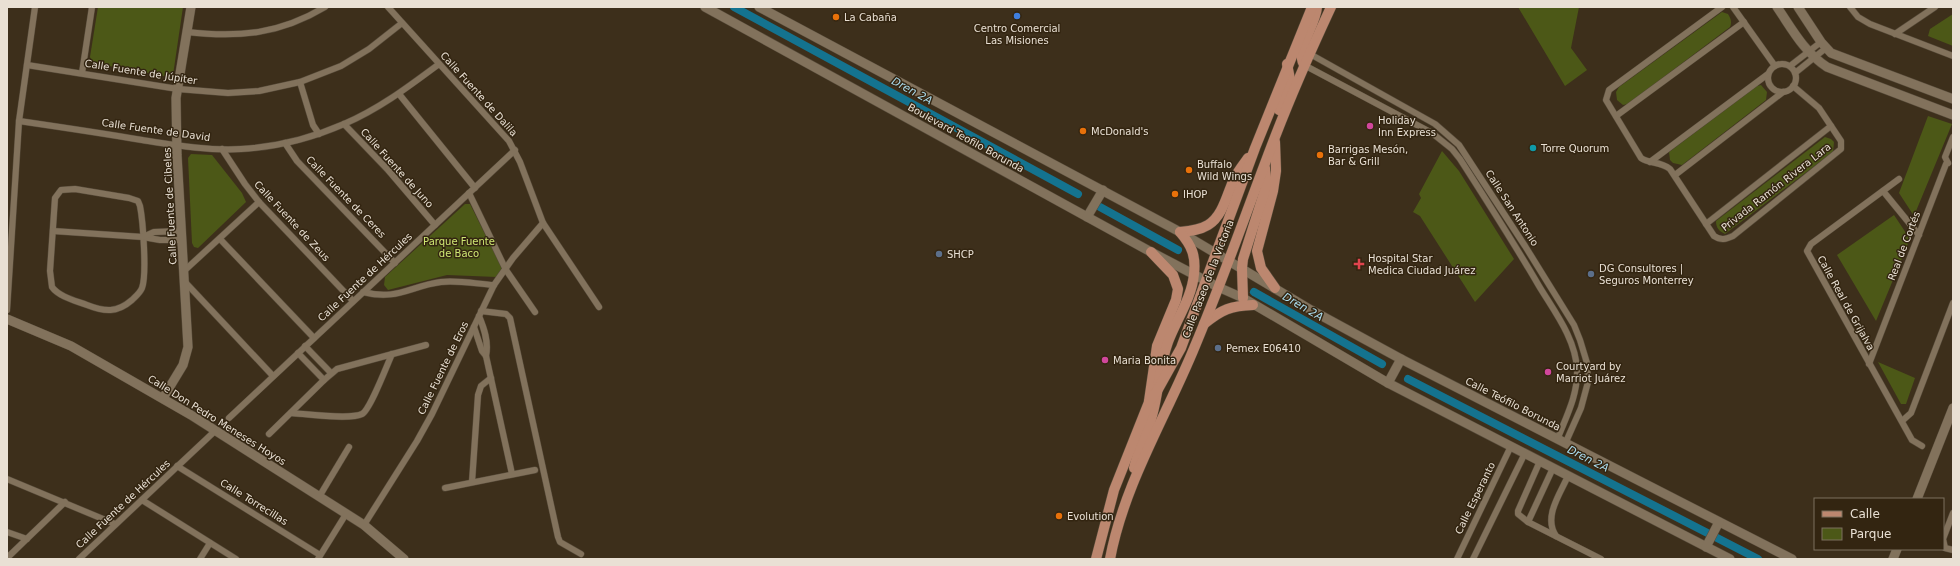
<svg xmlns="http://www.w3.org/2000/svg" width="1960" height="566" font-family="'DejaVu Sans',sans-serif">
	<rect width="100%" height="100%" fill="#3d2f1b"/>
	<!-- green -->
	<g fill="#4c5817">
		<polygon points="98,7 183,7 173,75 169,77 93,63 90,57"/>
		<polygon points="1518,7 1579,7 1571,48 1587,70 1565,86"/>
		<path d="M1722,12L1728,14C1731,19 1732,22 1730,27L1628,104L1623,105L1617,100L1616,92L1619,87Z"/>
		<polygon points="1953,14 1953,46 1928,36 1930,29"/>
		<polygon points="1761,85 1767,92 1766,100 1682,165 1673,163 1670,160 1669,152 1757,86"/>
		<polygon points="1928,116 1952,124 1914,216 1899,193"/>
		<path d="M1825,137L1831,139L1834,142L1833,152L1725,234C1719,231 1716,228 1716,221Z"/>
		<polygon points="1442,151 1459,171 1514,259 1475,302 1420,216 1413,212 1421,198 1419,194"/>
		<polygon points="191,154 212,155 242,193 246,202 198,248 194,247 192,243 188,158"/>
		<polygon points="465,204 470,204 501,266 501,272 497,277 447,275 388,290 384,285 385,277"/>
		<polygon points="1894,215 1910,239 1876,321 1837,255"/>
		<polygon points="1878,362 1915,378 1906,404 1901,404"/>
	</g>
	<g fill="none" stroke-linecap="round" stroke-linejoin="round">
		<!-- canal -->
		<g stroke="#14738f" stroke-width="8">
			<polyline points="734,7 1078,194"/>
			<polyline points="1100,207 1178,250"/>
			<polyline points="1254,292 1382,364"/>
			<polyline points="1408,379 1758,559"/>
		</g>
		<!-- street casing -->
		<g stroke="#574b3a" stroke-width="7">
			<g id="street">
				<polyline points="388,7 509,141 520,162 543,223 599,307"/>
				<path d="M1722,7L1609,90L1606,100L1641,158C1649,164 1660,161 1670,169L1714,236C1721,241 1726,239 1733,236L1841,149V141L1819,108L1793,86"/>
				<polyline points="1733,7 1775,66"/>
				<polyline points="1850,7 1858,17 1870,24 1953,56"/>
				<path d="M187,32C239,38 280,34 325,7"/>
				<polyline points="1895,34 1935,7"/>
				<polyline points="1310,54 1435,124 1459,145 1525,246 1574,325 1580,340 1587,363 1588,382 1581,408 1565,444"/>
				<circle cx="1782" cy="78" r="14"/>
				<polyline points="27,65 178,89 228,93 259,91 300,82 341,66 369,49 402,23"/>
				<path d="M1304,65L1432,133L1452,149L1460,159C1487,201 1514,243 1539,286C1554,311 1576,339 1577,370C1578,395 1566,417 1557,440"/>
				<polyline points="1790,66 1821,42"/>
				<polyline points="82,73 92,7"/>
				<polyline points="1795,73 1826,48"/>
				<polyline points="300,82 313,125 319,134"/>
				<polyline points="399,94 475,188"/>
				<polyline points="1616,116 1744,22"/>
				<path d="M19,121C60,127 101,133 142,140C174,145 209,151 241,149C277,147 312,138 344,124C379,109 408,87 439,64"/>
				<polyline points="344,124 388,170 435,225"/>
				<polyline points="285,143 297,161 395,263"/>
				<polyline points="222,149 245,184 259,202 353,301"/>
				<polyline points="1650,162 1768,74"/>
				<polyline points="1948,163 1945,157 1953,137"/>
				<polyline points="1675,175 1783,92"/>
				<polyline points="1899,179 1811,244 1807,251 1912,440 1922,446"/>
				<path d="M75,189L129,198L138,201L140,206C143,221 147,275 142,288C140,293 136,296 132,300C117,313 105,312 87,305C77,301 59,297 52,287L50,271L55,198L61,190Z"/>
				<polyline points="1883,191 1919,235"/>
				<polyline points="469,193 506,270 535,312"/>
				<polyline points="1706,224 1831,126"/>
				<polyline points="53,231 143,237 160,240 182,240"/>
				<polyline points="143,237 154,232 182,231"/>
				<polyline points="220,239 314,338"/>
				<polyline points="184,271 259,202"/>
				<polyline points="185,282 273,376"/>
				<path d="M363,292C397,301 410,286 441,282C458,280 477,284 494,285"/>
				<polyline points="7,310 19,121 35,7"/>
				<polyline points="481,311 506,314 510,318 558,537 560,542 581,554"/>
				<path d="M479,316C484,328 489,342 486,356L512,474"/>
				<polyline points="474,327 482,351 486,356"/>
				<polyline points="305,346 331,373"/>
				<polyline points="298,353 324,380"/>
				<polyline points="1869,364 1946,164 1948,163"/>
				<path d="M291,413C306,414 350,420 362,414C370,410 387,365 392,354"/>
				<polyline points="229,418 515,150"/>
				<polyline points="1902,421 1911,413 1953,303"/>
				<polyline points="269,434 324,380 337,369 426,345"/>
				<polyline points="1540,461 1518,511 1518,514 1528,522 1601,559"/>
				<polyline points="177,466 320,555"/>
				<polyline points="7,479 115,524"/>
				<polyline points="472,482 478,395 481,386 491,378"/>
				<polyline points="445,488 535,470"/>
				<polyline points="319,497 349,447"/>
				<polyline points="142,500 236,559"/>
				<polyline points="1953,513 1943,539 1945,548 1953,550"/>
				<polyline points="1528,522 1553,468"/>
				<polyline points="364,525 417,441 432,414 494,285 513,258 543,223"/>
				<polyline points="7,532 27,539"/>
				<path d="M1556,536C1543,517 1560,494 1568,476"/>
				<polyline points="7,558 65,502"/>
				<polyline points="79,559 216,430"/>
				<polyline points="200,559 210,543"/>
				<polyline points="318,559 346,514"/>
				<polyline points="1457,559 1511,446"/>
				<polyline points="1473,559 1525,453"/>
			</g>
		</g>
		<!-- secondary casing -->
		<g stroke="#574b3a" stroke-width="10">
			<g id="secondary">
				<polyline points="705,7 1151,252 1218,287 1243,298 1388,383 1730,559"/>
				<polyline points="759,7 1180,232 1311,310 1401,359 1792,559"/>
				<path d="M1777,7C1792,29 1804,52 1827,67L1953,115"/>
				<polyline points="1798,7 1821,42 1831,53 1953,99"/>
				<polyline points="1087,217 1103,190"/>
				<polyline points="7,319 71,346 191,415 364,525 404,559"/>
				<polyline points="1388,383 1401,359"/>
				<polyline points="163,398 183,365 188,347 177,155 176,98 191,7"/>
				<polyline points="1917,499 1953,408"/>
				<polyline points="1706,547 1719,522"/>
				<polyline points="1893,559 1897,549"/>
			</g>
		</g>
		<!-- primary casing -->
		<g stroke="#574b3a" stroke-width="11">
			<g id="primary">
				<path d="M1304,65C1295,50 1316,25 1317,7"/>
				<polyline points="1279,110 1290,79 1287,64"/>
				<path d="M1180,232C1190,231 1200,230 1208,225C1223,216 1227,194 1234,179C1238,171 1243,165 1248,158"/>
				<polyline points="1275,288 1261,268 1257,251 1273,191 1276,171 1275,142"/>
				<polyline points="1243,298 1242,268 1243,259 1265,190 1266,180 1265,168"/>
				<path d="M1204,324C1222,309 1231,306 1253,305"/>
				<polyline points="1149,401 1157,346 1176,300 1178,289 1173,275 1151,252"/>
				<path d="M1134,468C1138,450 1148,434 1152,416C1159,392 1159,366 1168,342C1176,320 1192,298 1194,274C1196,256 1192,246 1180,232"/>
				<polyline points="1096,559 1114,490 1149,402 1157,391 1181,348 1255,148 1312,7"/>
				<path d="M1110,559C1124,484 1166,417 1195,346C1224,277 1248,207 1275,137C1292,93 1311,50 1331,7"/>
			</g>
		</g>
		<!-- street -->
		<use href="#street" stroke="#82725c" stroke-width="6"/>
		<!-- secondary -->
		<use href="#secondary" stroke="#82725c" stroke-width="9"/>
		<!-- primary -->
		<use href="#primary" stroke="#bc876f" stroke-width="10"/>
	</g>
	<!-- markers -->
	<circle fill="#3f7fe0" stroke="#332511" stroke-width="1.5" cx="1017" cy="16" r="4"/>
	<g fill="#e8710a" stroke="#332511" stroke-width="1.5">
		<circle cx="836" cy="17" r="4"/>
		<circle cx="1083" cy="131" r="4"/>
		<circle cx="1320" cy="155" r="4"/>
		<circle cx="1189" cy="170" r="4"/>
		<circle cx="1175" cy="194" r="4"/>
		<circle cx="1059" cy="516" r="4"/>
	</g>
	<g fill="#d1479c" stroke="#332511" stroke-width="1.5">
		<circle cx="1370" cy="126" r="4"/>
		<circle cx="1105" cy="360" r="4"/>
		<circle cx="1548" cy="372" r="4"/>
	</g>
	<circle fill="#0f9aa8" stroke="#332511" stroke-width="1.5" cx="1533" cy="148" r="4"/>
	<g fill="#5c6f8a" stroke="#332511" stroke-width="1.5">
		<circle cx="939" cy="254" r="4"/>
		<circle cx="1591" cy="274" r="4"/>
		<circle cx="1218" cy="348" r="4"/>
	</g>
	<path fill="#e0444e" stroke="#332511" stroke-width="1.5" d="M1357 258h4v4h4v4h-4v4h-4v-4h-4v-4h4z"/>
	<g text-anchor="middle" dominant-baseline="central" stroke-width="3" stroke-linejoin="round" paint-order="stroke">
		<!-- poi labels -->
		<g font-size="10" fill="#e9e0d4" stroke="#332511" text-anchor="start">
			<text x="844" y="17">La Cabaña</text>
			<text x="1017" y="28" text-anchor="middle">Centro Comercial<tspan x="1017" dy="12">Las Misiones</tspan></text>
			<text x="1378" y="120">Holiday<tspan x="1378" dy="12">Inn Express</tspan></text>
			<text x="1091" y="131">McDonald's</text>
			<text x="1541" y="148">Torre Quorum</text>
			<text x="1328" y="149">Barrigas Mesón,<tspan x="1328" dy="12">Bar &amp; Grill</tspan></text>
			<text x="1197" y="164">Buffalo<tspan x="1197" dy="12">Wild Wings</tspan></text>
			<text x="1183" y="194">IHOP</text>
			<text x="947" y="254">SHCP</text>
			<text x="1368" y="258">Hospital Star<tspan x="1368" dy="12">Medica Ciudad Juárez</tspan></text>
			<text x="1599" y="268">DG Consultores |<tspan x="1599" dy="12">Seguros Monterrey</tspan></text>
			<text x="1226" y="348">Pemex E06410</text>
			<text x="1113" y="360">Maria Bonita</text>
			<text x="1556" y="366">Courtyard by<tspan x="1556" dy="12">Marriot Juárez</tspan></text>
			<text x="1067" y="516">Evolution</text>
		</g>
		<!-- street labels -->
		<g font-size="10" fill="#e9e0d4" stroke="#332511">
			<text transform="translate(141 72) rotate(9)">Calle Fuente de Júpiter</text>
			<text transform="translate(479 94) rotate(48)">Calle Fuente de Dalila</text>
			<text transform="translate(156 130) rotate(8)">Calle Fuente de David</text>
			<text transform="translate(966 138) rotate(29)">Boulevard Teofilo Borunda</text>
			<text transform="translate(397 168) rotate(48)">Calle Fuente de Juno</text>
			<text transform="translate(1776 187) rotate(-38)">Privada Ramón Rivera Lara</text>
			<text transform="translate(346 197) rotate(46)">Calle Fuente de Ceres</text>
			<text transform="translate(170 206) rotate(-93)">Calle Fuente de Cibeles</text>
			<text transform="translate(1512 208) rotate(57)">Calle San Antonio</text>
			<text transform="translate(292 221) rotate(47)">Calle Fuente de Zeus</text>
			<text transform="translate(1904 246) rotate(-69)">Real de Cortés</text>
			<text transform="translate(365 277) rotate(-43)">Calle Fuente de Hércules</text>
			<text transform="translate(1208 279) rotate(-69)">Calle Paseo de la Victoria</text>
			<text transform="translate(1846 303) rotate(61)">Calle Real de Grijalva</text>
			<text transform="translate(443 368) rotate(-64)">Calle Fuente de Eros</text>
			<text transform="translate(1513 404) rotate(27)">Calle Teófilo Borunda</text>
			<text transform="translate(217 420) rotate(32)">Calle Don Pedro Meneses Hoyos</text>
			<text transform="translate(1475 498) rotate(-64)">Calle Esperanto</text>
			<text transform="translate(254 502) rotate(32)">Calle Torrecillas</text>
			<text transform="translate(123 504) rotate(-43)">Calle Fuente de Hércules</text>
		</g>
		<!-- park labels -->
		<g font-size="10" fill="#cfe773" stroke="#332511">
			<text x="459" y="241">Parque Fuente<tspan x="459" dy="12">de Baco</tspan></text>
		</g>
		<!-- water labels -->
		<g font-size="11" font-style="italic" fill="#acdef1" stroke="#332511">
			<text transform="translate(912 91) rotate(29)">Dren 2A</text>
			<text transform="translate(1303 307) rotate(30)">Dren 2A</text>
			<text transform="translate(1588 459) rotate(27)">Dren 2A</text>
		</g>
	</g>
	<!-- border -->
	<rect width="1960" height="566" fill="none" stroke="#e9e0d4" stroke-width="16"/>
	<!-- legend -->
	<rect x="1814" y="498" width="130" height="52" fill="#332511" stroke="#7c705f"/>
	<rect x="1822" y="511" width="20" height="6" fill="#bc876f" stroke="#7c705f"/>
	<text x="1850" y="518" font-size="12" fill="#e9e0d4">Calle</text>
	<rect x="1822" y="528" width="20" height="12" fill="#4c5817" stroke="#7c705f"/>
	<text x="1850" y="538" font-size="12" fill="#e9e0d4">Parque</text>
</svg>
